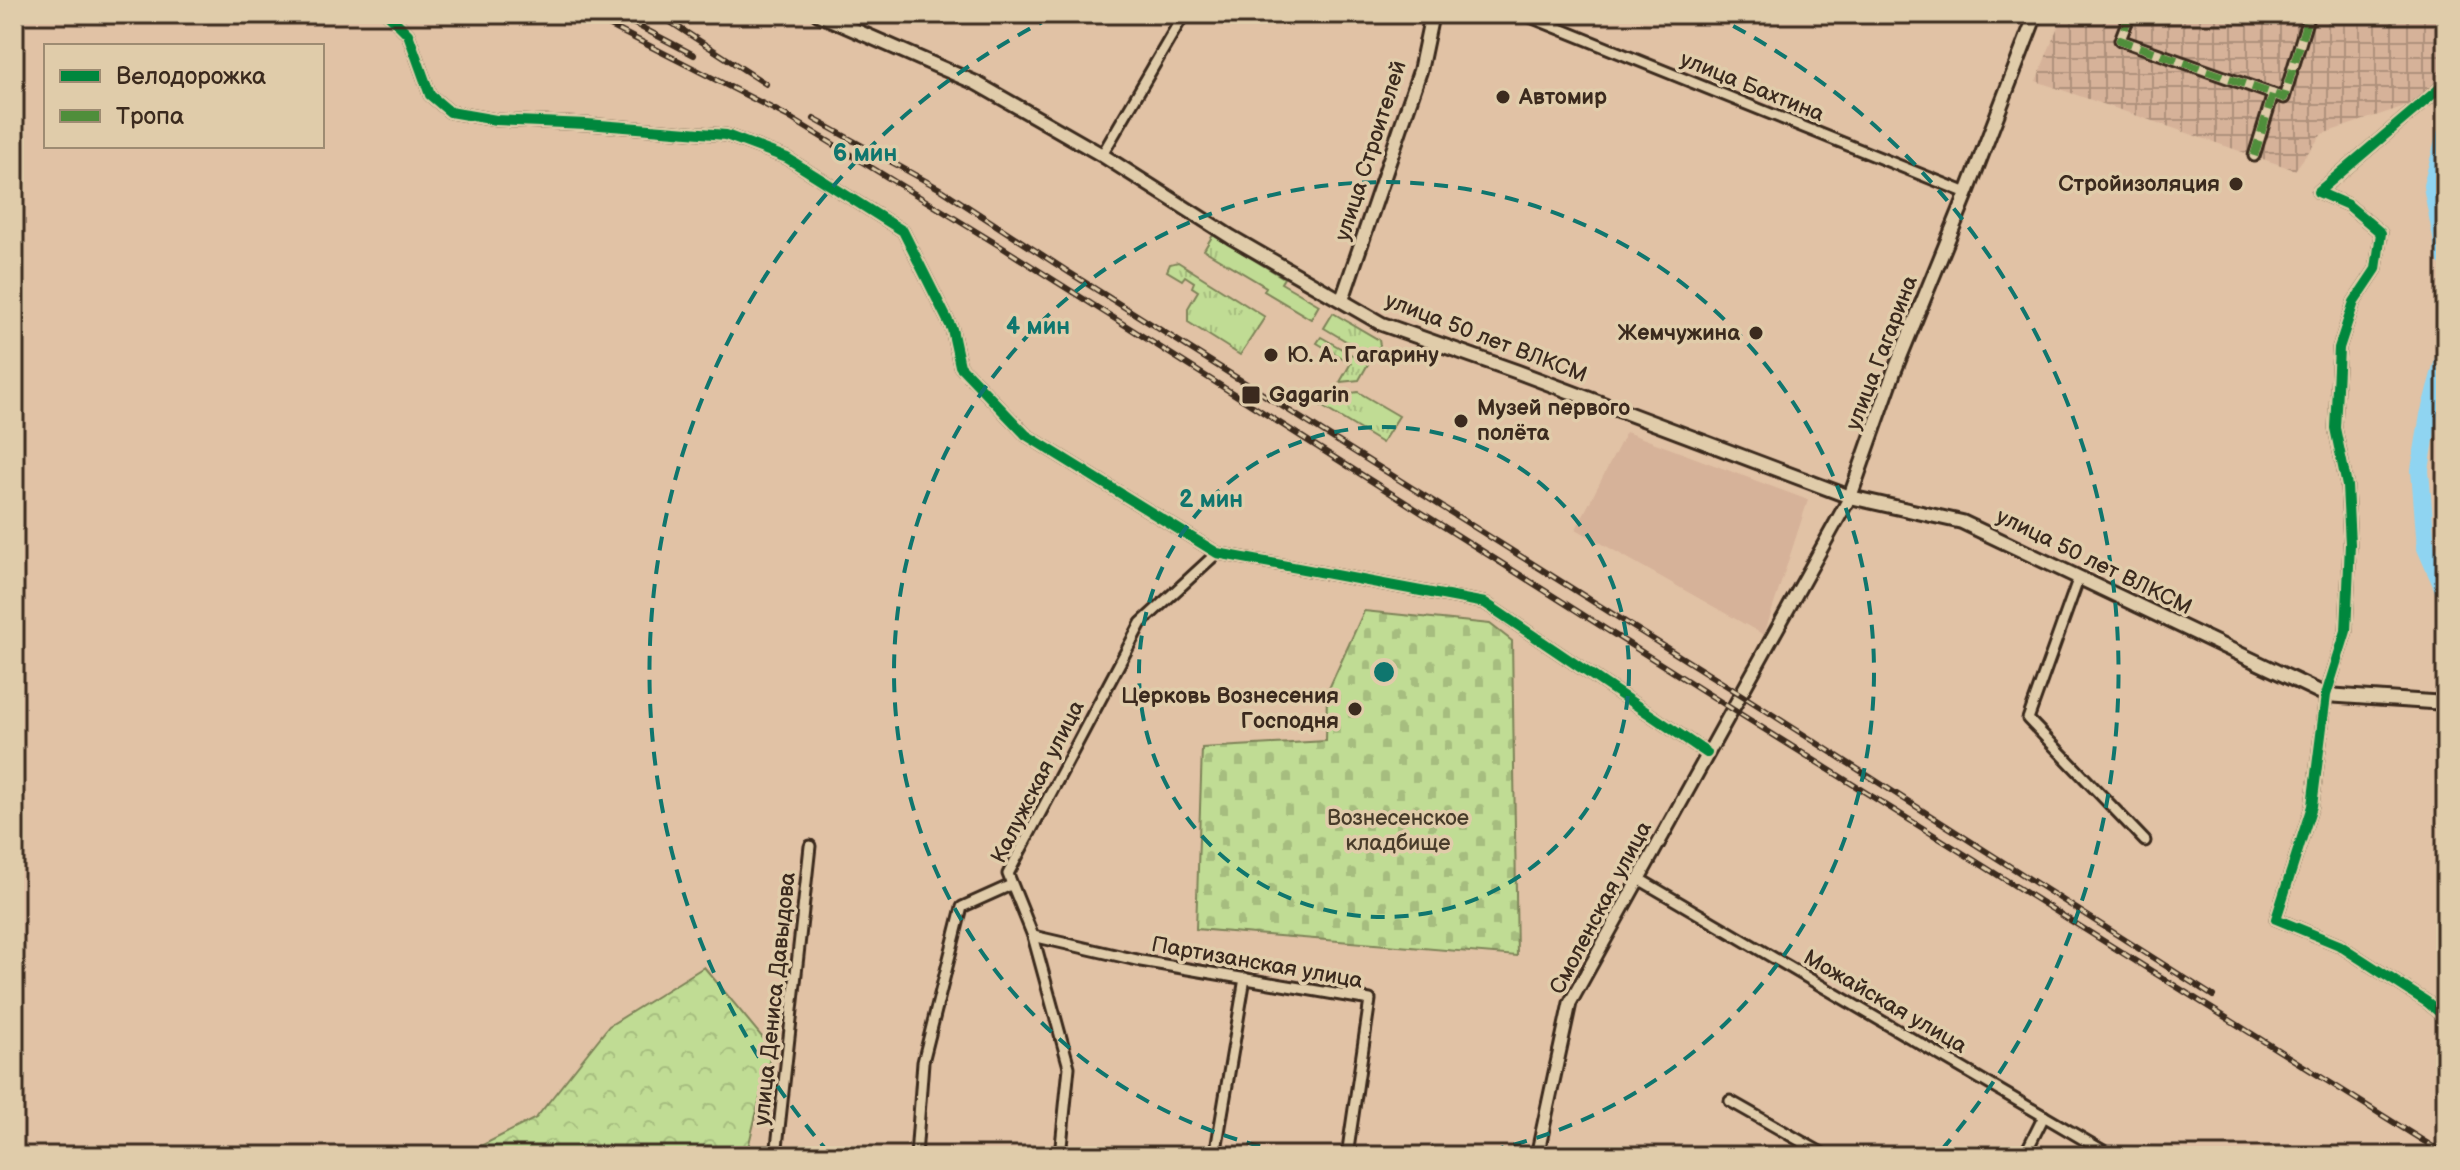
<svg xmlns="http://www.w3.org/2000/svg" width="2460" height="1170" font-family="'Balsamiq Sans',sans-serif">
	<defs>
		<pattern id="industrial-grid" width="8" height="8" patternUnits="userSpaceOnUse" patternTransform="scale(2)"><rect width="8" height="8" fill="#d6b299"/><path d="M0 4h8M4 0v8" fill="none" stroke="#af917c"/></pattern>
		<pattern id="grass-tufts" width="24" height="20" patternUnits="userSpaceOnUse" patternTransform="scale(2)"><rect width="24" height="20" fill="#c0dc94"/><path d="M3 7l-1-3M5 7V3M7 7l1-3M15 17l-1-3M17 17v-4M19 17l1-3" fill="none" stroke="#a6bd7f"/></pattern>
		<pattern id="forest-crowns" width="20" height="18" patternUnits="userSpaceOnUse" patternTransform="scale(2)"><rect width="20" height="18" fill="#c0dc94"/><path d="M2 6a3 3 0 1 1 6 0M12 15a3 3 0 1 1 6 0" fill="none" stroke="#a6bd7f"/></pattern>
		<pattern id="cemetery-stones" width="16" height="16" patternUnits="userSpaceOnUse" patternTransform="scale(2)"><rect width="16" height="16" fill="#c0dc94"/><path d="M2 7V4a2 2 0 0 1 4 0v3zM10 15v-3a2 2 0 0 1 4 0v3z" fill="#a6bd7f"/></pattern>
	</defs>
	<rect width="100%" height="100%" fill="#e1c2a5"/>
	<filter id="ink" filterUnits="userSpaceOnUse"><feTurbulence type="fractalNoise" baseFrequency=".0125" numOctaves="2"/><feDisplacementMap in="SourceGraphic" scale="16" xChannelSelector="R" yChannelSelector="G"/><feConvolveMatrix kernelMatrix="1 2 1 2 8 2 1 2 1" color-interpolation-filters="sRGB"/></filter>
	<g filter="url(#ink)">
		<!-- built -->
		<polygon fill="#d6b299" points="1626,432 1808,500 1764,635 1576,529"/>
		<!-- industrial -->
		<polygon fill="url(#industrial-grid)" points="2063,14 2446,14 2446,79 2417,102 2322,134 2295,170 2036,81"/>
		<!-- grass -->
		<g fill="url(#grass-tufts)" stroke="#7e8359" stroke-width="2">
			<polygon points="1213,235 1284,278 1281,283 1319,305 1311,319 1264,291 1266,287 1204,250"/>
			<polygon points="1178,262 1265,317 1240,355 1188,322 1188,308 1198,291 1192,287 1194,282 1185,276 1182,280 1167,271 1170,264"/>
			<polygon points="1333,313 1379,340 1380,346 1373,357 1324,328"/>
			<polygon points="1321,337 1368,364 1359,380 1340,382 1351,363 1317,343"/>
			<polygon points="1358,392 1399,416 1382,443 1310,399"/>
		</g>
		<!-- forest -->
		<polygon fill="url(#forest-crowns)" stroke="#7e8359" stroke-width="2" points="704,967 772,1049 746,1156 461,1156 536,1118 609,1026"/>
		<!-- cemetery -->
		<polygon fill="url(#cemetery-stones)" stroke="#7e8359" stroke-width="2" points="1364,611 1490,624 1512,641 1517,956 1196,929 1202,748 1326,741 1327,693"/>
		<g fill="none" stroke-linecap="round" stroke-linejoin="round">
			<!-- river -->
			<g stroke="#8fd4f1" stroke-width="18">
				<polyline points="2446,135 2432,186 2446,258"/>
				<polyline points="2446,352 2429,415 2420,470 2426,548 2446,594"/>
			</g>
			<!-- minor casing -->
			<g stroke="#3b2a1e" stroke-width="15">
				<g id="minor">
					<polyline points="388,14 408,34 430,95 450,112 496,120 587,124 726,135 787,158 903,231 952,329 960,366 1026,435 1217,553 1485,603 1707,753"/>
					<polyline points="1523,14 1967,193"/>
					<polyline points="2130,14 2120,40 2284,98 2309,14"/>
					<polyline points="2446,83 2318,192 2348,205 2381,233 2376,269 2354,302 2339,348 2335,428 2347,486 2350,544 2346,631 2326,695 2312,806 2276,919 2339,945 2427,1002 2446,1018"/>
					<polyline points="1102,155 1184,14"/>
					<polyline points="2254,156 2273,94"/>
					<polyline points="2079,577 2028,719 2145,841"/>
					<polyline points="1639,879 2112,1156"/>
					<polyline points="1033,936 1141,961 1370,1000 1347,1156"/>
					<polyline points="1730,1101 1827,1156"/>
					<polyline points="776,1156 810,846"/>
					<polyline points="916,1156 923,1062 962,907 1011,885"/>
					<polyline points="1060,1156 1069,1067 1033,936 1008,874 1141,623 1217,553"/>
					<polyline points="1215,1156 1245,978"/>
					<polyline points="2024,1156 2044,1116"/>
				</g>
			</g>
			<!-- tertiary casing -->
			<g stroke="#3b2a1e" stroke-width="17">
				<polyline id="tertiary" points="1537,1156 1570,1003 1850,497"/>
			</g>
			<!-- secondary casing -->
			<g stroke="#3b2a1e" stroke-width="18">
				<g id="secondary">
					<polyline points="818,14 976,83 1102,155 1231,237 1382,324 1518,372 1850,497 1962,522 2326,695 2446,703"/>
					<polyline points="1342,300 1420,71 1432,14"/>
					<polyline points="1850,497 1894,372 1967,193 2036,14"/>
				</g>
			</g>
			<!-- minor -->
			<use href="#minor" stroke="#e0ccaa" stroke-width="9"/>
			<!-- tertiary -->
			<use href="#tertiary" stroke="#e0ccaa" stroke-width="11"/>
			<!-- secondary -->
			<use href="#secondary" stroke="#e0ccaa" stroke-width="12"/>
			<!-- rail casing -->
			<g stroke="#3b2a1e" stroke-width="6">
				<g id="rail">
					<polyline points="587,14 787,116 1000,246 1732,709 2446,1155"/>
					<polyline points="616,14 694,55"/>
					<polyline points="658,14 766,84"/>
					<polyline points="814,119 942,190 1070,273 1740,694 2213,996"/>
				</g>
			</g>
			<!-- rail -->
			<use href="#rail" stroke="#e0ccaa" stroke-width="3" stroke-dasharray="9" stroke-linecap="butt"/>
			<!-- quiet -->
			<g stroke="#4f8e3b" stroke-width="8" stroke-dasharray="16 8" stroke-linecap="butt">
				<polyline points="2130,14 2120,40 2284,98 2309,14"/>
				<polyline points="2254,156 2273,94"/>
			</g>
			<!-- cycleway casing -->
			<g stroke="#e0ccaa" stroke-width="15">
				<g id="cycleway">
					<polyline points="388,14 408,34 430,95 450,112 496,120 587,124 726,135 787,158 903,231 952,329 960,366 1026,435 1217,553 1485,603 1707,753"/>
					<polyline points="2446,83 2318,192 2348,205 2381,233 2376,269 2354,302 2339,348 2335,428 2347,486 2350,544 2346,631 2326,695 2312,806 2276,919 2339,945 2427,1002 2446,1018"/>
				</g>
			</g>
			<!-- cycleway -->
			<use href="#cycleway" stroke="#00873e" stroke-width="10"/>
		</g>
	</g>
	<!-- distance rings -->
	<g fill="none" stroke="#0f766e" stroke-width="4" stroke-dasharray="14 10">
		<circle cx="1384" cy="672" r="245"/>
		<path d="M1307 1156A490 490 0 1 1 1461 1156"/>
		<path d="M830 1154A734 734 0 0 1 1056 15M1712 15A734 734 0 0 1 1938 1154"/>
	</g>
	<!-- markers -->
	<g fill="#3b2a1e" stroke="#e0ccaa" stroke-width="3">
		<circle cx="1503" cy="97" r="8"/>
		<circle cx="2236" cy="184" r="8"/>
		<circle cx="1756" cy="333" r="8"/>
		<circle cx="1271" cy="355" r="8"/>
		<rect x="1241" y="385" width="20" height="20" rx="4"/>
		<circle cx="1461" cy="421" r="8"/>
		<circle cx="1355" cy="709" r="8"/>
	</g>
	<g text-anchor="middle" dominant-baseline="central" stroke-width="7" stroke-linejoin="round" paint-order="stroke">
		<!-- street labels -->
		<g font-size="22" fill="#3b2a1e" stroke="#e0ccaa">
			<text transform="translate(1752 87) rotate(22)">улица Бахтина</text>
			<text transform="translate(1371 151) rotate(-72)">улица Строителей</text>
			<text transform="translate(1486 338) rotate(21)">улица 50 лет ВЛКСМ</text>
			<text transform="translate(1882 353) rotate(-69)">улица Гагарина</text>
			<text transform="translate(2094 562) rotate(26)">улица 50 лет ВЛКСМ</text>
			<text transform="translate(1038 782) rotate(-63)">Калужская улица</text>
			<text transform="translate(1601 908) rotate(-62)">Смоленская улица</text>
			<text transform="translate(1257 963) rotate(10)">Партизанская улица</text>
			<text transform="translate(775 999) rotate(-84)">улица Дениса Давыдова</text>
			<text transform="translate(1885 1002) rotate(30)">Можайская улица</text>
		</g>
		<!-- poi labels -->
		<g font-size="22" font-weight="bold" fill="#3b2a1e" stroke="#e0ccaa" text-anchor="start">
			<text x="1519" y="97">Автомир</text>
			<text x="2220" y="184" text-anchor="end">Стройизоляция</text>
			<text x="1740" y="333" text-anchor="end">Жемчужина</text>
			<text x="1287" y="355">Ю. А. Гагарину</text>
			<text x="1269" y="395">Gagarin</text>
			<text x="1477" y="408">Музей первого<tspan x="1477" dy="25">полёта</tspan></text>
			<text x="1339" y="696" text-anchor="end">Церковь Вознесения<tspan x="1339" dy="25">Господня</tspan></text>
		</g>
		<!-- park labels -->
		<g font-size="22" fill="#483c2a" stroke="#e0ccaa">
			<text x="1398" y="818">Вознесенское<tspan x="1398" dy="25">кладбище</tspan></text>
		</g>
	</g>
	<circle cx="1384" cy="672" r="12" fill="#0f766e" stroke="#e0ccaa" stroke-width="4"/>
	<g font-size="24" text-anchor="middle" font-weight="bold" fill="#0f766e" stroke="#e0ccaa" stroke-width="7" stroke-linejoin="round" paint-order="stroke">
		<text x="865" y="161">6 мин</text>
		<text x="1038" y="334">4 мин</text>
		<text x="1211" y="507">2 мин</text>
	</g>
	<!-- margin -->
	<rect width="2460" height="1170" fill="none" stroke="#e0ccaa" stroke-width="48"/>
	<rect x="24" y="24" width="2412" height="1122" fill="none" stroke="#3b2a1e" stroke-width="3" filter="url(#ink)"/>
	<!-- legend -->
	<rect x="44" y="44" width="280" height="104" fill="#e0ccaa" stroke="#9e8b72" stroke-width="2"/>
	<rect x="60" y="70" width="40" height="12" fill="#00873e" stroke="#9e8b72" stroke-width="2"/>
	<text x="116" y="84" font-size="24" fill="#3b2a1e">Велодорожка</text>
	<rect x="60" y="110" width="40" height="12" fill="#4f8e3b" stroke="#9e8b72" stroke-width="2"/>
	<text x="116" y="124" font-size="24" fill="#3b2a1e">Тропа</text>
</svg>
